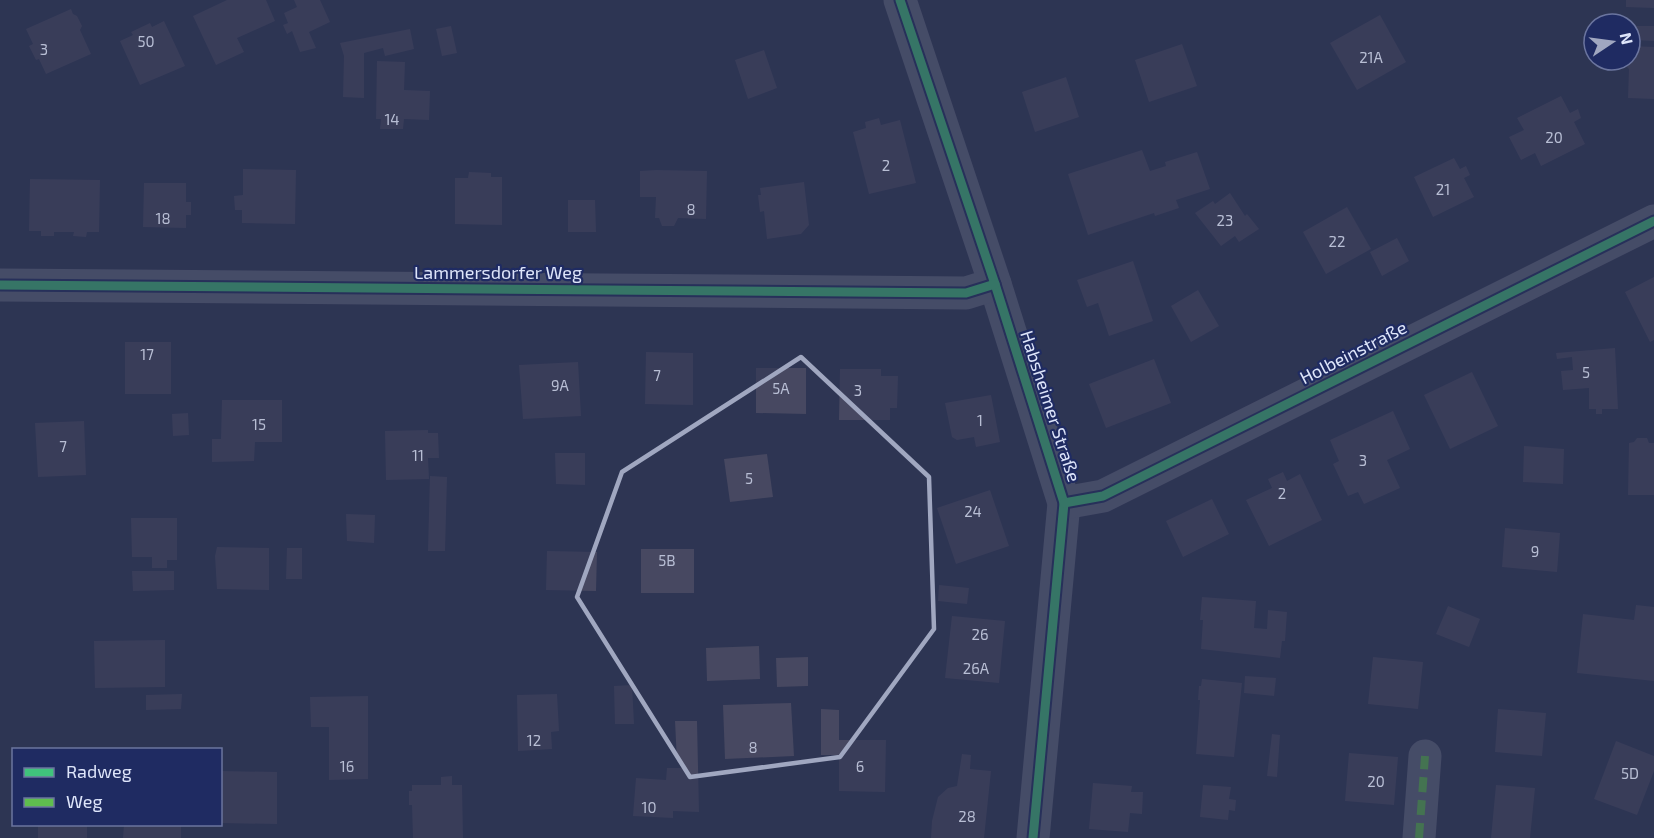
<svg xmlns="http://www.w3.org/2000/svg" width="1654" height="838" font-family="'Exo 2',sans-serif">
	<rect width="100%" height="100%" fill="#2e3553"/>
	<!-- building -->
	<g fill="#474861">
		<polygon points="227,0 266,0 275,21 237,38 244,52 216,65 193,16"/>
		<polygon points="294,0 320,0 330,22 309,32 316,48 300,52 292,31 287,34 283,25 288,23 284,13 297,7"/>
		<polygon points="1626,0 1654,0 1654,8 1626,7"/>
		<polygon points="71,9 73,14 77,16 82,26 80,30 91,54 46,74 39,59 36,60 29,46 33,44 26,29"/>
		<polygon points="1380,15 1406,62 1357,90 1330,43"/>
		<polygon points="164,21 185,66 140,85 120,41 133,35 131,32 150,23 152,27"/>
		<polygon points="451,26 457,53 442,56 436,29"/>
		<polygon points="1636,26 1654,26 1654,41 1635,40"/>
		<polygon points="410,29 414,49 385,56 383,48 364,53 364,98 343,97 344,56 340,43"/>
		<polygon points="1182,44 1197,86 1149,102 1135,60"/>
		<polygon points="1630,46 1654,47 1654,99 1628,98 1629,69 1624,64 1624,60 1630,60"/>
		<polygon points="764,50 777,88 748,99 735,60"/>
		<polygon points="377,61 405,62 404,90 430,91 429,120 404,119 403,129 380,129 381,119 376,119"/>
		<polygon points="1066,77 1079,117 1035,132 1022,92"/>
		<polygon points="1561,96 1570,113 1578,109 1581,118 1574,122 1585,144 1541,166 1535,153 1521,160 1509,137 1524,130 1517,118"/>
		<polygon points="879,118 881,125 900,120 916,183 869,194 853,132 866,128 865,122"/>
		<polygon points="1142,150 1150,171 1166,166 1165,162 1197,152 1210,189 1176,200 1179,208 1155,216 1154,213 1088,235 1068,174"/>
		<polygon points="1454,158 1460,169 1466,166 1470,175 1464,178 1474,197 1433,217 1414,177"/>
		<polygon points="243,169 296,170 295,224 242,223 242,210 235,210 234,196 243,195"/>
		<polygon points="656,170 707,171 706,219 678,218 674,226 662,226 659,218 655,218 656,197 640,197 640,171"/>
		<polygon points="469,172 491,173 491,177 502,177 502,225 455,224 455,178 468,178"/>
		<polygon points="30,179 100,180 99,232 87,232 86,237 73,236 74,232 54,232 54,236 41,236 41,231 29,231"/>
		<polygon points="804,182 809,225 801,234 767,239 764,211 760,212 758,195 761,195 760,188"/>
		<polygon points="144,183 186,183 186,202 191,202 191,215 186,215 186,228 143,227"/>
		<polygon points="1230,193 1245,216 1247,214 1259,229 1239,242 1235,236 1221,246 1195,213 1213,201 1215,204"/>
		<polygon points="568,200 595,200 596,232 568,232"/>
		<polygon points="1347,207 1371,249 1326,274 1303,232"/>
		<polygon points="1397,238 1409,261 1382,276 1370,252"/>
		<polygon points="1133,261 1153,321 1109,336 1098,303 1087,307 1077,280"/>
		<polygon points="1654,277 1654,340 1650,342 1625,292"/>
		<polygon points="1198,290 1219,326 1191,342 1171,306"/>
		<rect x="125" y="342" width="46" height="52"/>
		<polygon points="1615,348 1618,409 1602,409 1602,414 1596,414 1596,409 1589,409 1589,388 1563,390 1561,371 1573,370 1572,357 1557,359 1556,353"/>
		<polygon points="646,352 693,353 693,405 645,404"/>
		<polygon points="1154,359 1171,403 1106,428 1089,384"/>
		<polygon points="578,362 581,416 523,419 519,365"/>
		<polygon points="756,368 806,368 806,414 756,413"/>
		<polygon points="840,369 881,369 881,376 898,376 897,408 890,408 890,420 839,420"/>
		<polygon points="1472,372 1498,426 1450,449 1424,395"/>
		<polygon points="991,395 1000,442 976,447 974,437 957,440 952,437 945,403"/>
		<polygon points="222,400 282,400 282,442 255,442 254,461 212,462 212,439 221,439"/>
		<polygon points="1393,411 1410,449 1387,460 1400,488 1364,504 1358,492 1348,496 1333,464 1339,461 1330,440"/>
		<polygon points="188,413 189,435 173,436 172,414"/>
		<polygon points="84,421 86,475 38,477 35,423"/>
		<polygon points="428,430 428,433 438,433 439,458 428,458 429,479 386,480 385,431"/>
		<polygon points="1637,438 1647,438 1649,443 1654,443 1654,495 1628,495 1629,443 1634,442"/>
		<polygon points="1524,446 1564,449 1563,484 1523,482"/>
		<polygon points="555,453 585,453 585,485 556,484"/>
		<polygon points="767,454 773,497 730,502 724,459"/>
		<polygon points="1283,472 1287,481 1300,474 1322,520 1269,546 1246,500 1272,488 1268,479"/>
		<polygon points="430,476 447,477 445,551 428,551"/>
		<polygon points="990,490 1009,546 956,564 937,508"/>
		<polygon points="1212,499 1229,534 1183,557 1166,521"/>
		<polygon points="346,514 375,515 374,543 347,541"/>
		<polygon points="131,518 177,518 177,560 167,560 167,568 152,568 152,557 132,557"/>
		<polygon points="1505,528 1560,533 1557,572 1502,567"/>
		<polygon points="217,547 269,548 269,590 217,589 215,556"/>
		<polygon points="287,548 302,548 302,579 286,579"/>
		<rect x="641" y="549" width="53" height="44"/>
		<polygon points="547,551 597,552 596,591 546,590"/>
		<polygon points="132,571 174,571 174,590 133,591"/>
		<polygon points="939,585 969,588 967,604 938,601"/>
		<polygon points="1202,597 1256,601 1254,628 1267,629 1268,610 1287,612 1285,641 1282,641 1280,658 1201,649 1203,620 1200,620"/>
		<polygon points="1636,605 1654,607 1654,681 1577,673 1583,614 1634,620"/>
		<polygon points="1448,606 1480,619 1469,647 1436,634"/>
		<polygon points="952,616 1005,621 999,683 945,678"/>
		<polygon points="165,640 165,687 95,688 94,641"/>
		<polygon points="759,646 760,679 707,681 706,648"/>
		<polygon points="808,657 808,686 777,687 776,658"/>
		<polygon points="1373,657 1423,662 1418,709 1368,704"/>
		<polygon points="1245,676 1276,678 1274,696 1244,693"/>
		<polygon points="1202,679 1242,683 1234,757 1196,754 1200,700 1198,700 1199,686 1201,686"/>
		<polygon points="632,685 634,724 615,724 614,686"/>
		<polygon points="182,694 181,709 146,710 146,695"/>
		<polygon points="557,694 559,731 551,732 552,749 518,751 517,695"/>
		<polygon points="368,696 368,779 329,780 329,727 311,727 310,697"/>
		<polygon points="791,703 794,756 725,759 723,705"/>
		<polygon points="821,709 839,710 839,740 886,740 885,792 839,791 839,755 821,755"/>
		<polygon points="1498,709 1546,713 1542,756 1495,752"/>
		<polygon points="675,721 697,721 699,812 673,811 673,818 633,816 636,778 666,780 667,768 684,768 684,763 677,762"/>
		<polygon points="1272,734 1280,735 1277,777 1267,776"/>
		<polygon points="1616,741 1654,756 1654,771 1637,815 1594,799"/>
		<polygon points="1349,753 1398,757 1394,805 1345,801"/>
		<polygon points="962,754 971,755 970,769 991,771 984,838 931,838 932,821 938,797 948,788 957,786"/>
		<polygon points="221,771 277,772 277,824 221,823"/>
		<polygon points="452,776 452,785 462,785 463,838 413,838 412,805 409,805 409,791 412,791 412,785 441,785 441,777"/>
		<polygon points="1093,783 1132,786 1131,792 1143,792 1142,814 1130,813 1128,832 1089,829"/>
		<polygon points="1203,785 1231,787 1229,799 1236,800 1235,811 1229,810 1228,820 1200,817"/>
		<polygon points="1496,785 1535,788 1530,838 1491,838"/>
		<rect x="38" y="825" width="49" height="13"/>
		<polygon points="124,825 181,825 181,838 123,838"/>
	</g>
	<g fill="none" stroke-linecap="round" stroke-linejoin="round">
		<!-- street -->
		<g stroke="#62687f" stroke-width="33">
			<polyline points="900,0 995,284 1064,503 1033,838"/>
			<path d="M0,285C322,289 644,289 966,293L995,284"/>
			<polyline points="1064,503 1103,496 1654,221"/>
			<polyline points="1419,838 1425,756"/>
		</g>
		<!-- quiet -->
		<polyline stroke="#5fbe4e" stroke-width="8" stroke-dasharray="15 8" stroke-linecap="butt" points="1419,838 1425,756"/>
		<!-- cycleway casing -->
		<g stroke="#1f2b62" stroke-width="13">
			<g id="cycleway">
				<polyline points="900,0 995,284 1064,503 1033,838"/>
				<path d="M0,285C322,289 644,289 966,293L995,284"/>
				<polyline points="1064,503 1103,496 1654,221"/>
			</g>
		</g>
		<!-- cycleway -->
		<use href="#cycleway" stroke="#40c37c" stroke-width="9"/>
	</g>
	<!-- marked area -->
	<path d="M0 0H1654V838H0ZM801,357L929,477L934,629L840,757L690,777L577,597L622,472Z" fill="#2e3553" fill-opacity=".55" fill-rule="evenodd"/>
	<path fill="none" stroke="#a0a7c0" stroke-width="4.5" stroke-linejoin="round" d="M801,357L929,477L934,629L840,757L690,777L577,597L622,472Z"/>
	<g text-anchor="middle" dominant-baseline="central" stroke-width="4.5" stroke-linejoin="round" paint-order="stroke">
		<!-- number labels -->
		<g font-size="15" fill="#b8bed4">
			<text x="146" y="41">50</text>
			<text x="44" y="49">3</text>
			<text x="1371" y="57">21A</text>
			<text x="392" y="119">14</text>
			<text x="1554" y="137">20</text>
			<text x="886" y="165">2</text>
			<text x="1443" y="189">21</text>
			<text x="691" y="209">8</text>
			<text x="163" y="218">18</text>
			<text x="1225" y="220">23</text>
			<text x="1337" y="241">22</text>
			<text x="147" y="354">17</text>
			<text x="1586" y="372">5</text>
			<text x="657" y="375">7</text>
			<text x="560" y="385">9A</text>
			<text x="781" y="388">5A</text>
			<text x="858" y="390">3</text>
			<text x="980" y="420">1</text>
			<text x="259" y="424">15</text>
			<text x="63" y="446">7</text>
			<text x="418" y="455">11</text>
			<text x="1363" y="460">3</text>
			<text x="749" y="478">5</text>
			<text x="1282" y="493">2</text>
			<text x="973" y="511">24</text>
			<text x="1535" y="551">9</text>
			<text x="667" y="560">5B</text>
			<text x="980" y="634">26</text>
			<text x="976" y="668">26A</text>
			<text x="534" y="740">12</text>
			<text x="753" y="747">8</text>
			<text x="347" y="766">16</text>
			<text x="860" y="766">6</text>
			<text x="1630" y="773">5D</text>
			<text x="1376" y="781">20</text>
			<text x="649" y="807">10</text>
			<text x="967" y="816">28</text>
		</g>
		<!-- street labels -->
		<g font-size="18" fill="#dee5fa" stroke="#1f2b62">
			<text x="498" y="272">Lammersdorfer Weg</text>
			<text transform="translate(1353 352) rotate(-27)">Holbeinstraße</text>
			<text transform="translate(1051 406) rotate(72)">Habsheimer Straße</text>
		</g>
	</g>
	<!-- legend -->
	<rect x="12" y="748" width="210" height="78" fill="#1f2b62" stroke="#6b759f" stroke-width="1.5"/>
	<rect x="24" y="768" width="30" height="9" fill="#40c37c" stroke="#6b759f" stroke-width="1.5"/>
	<text x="66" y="778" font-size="18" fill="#dee5fa">Radweg</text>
	<rect x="24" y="798" width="30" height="9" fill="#5fbe4e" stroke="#6b759f" stroke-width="1.5"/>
	<text x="66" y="808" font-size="18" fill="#dee5fa">Weg</text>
	<!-- north arrow -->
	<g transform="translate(1612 42) rotate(77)"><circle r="28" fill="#1f2b62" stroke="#6b759f" stroke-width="1.5"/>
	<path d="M0-4.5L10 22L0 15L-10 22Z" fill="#a0a7c0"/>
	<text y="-9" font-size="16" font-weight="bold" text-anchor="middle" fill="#dee5fa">N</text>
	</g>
</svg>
